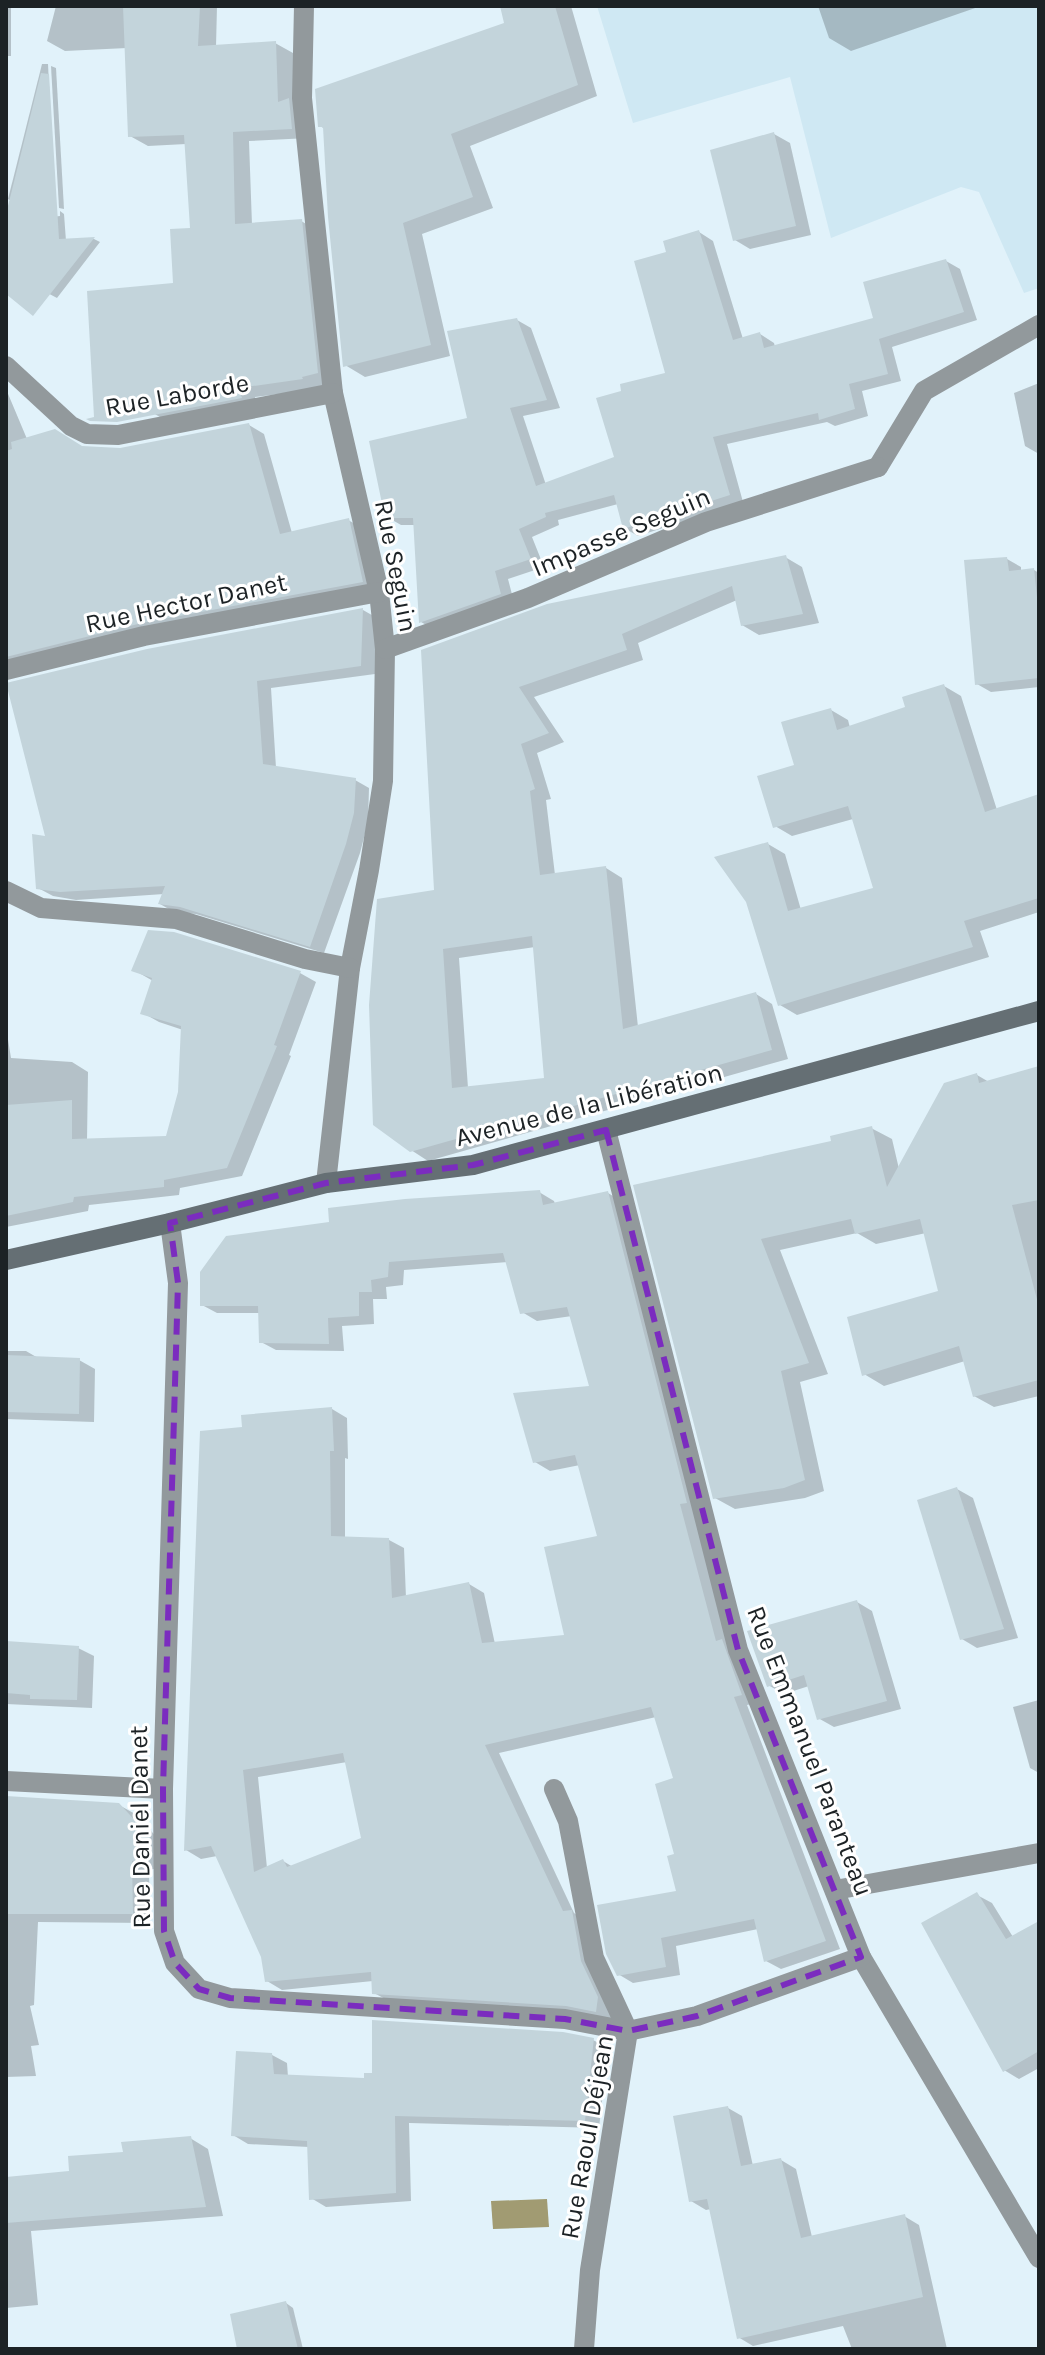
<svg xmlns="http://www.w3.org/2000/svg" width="1045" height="2355" font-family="Karla,sans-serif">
	<rect width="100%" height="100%" fill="#e1f2fa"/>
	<!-- built -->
	<polygon fill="#cfe8f3" points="597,6 1039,6 1039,288 1024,293 979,192 961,187 831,238 790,77 633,123"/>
	<!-- water -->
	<polygon fill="#a19b72" points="547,2199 549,2227 493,2229 491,2201"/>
	<!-- shadow -->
	<g fill="#0003" fill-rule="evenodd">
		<rect x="6" y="6" width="5" height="50"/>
		<polygon points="56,6 217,6 216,47 275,43 293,53 294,104 309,138 249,141 252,225 301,221 319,231 335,382 319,389 255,397 258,407 172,424 153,413 175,285 192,230 186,144 148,146 130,136 127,48 65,51 47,41"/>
		<polygon points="502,6 571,6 597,96 470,146 493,208 422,234 450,356 365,377 345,365 325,129 320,126 507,24"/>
		<polygon points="818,6 981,6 851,51 829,38"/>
		<polygon points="42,64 48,64 55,208 15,203 8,199"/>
		<polygon points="51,66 56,68 64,209 59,208"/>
		<polygon points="6,103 7,104 6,164"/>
		<polygon points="774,134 790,143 811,235 750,249 735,240"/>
		<polygon points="60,211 64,214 66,241 94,239 100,242 57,298 6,271 6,222 60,216"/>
		<polygon points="699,232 713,241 743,339 760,334 774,343 775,347 875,320 946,261 960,269 977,320 892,347 901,381 862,391 868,416 835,426 827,422 727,444 743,502 638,536 624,528 618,504 558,520 559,525 532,537 544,567 508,579 514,602 435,630 421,622 416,525 401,525 387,517 469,420 517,320 531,328 560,408 523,416 546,485 616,459 667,375 668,254"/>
		<polygon points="1039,383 1039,454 1025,446 1014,393"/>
		<polygon points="6,389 27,439 83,448 118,450 249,425 264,434 292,533 348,520 364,529 378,590 6,661"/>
		<path d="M785,557L802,567L819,623L759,635L742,625L737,600L638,643L643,660L534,697L564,742L537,753L551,799L546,800L555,875L606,868L622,878L638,1027L756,994L772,1004L788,1059L428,1161L411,1150L437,892L423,651ZM535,947L546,1079L468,1088L459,958Z"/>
		<polygon points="1007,559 1021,567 1021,572 1034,570 1039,573 1039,687 991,692 977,684"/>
		<polygon points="363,610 377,618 375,674 271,688 276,768 355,780 369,788 368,822 360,853 324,953 196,914 174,912 160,904 164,894 76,900 53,896 38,888 47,839 147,651"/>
		<polygon points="944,686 961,696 997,810 1039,796 1039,912 980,931 989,957 797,1015 780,1005 768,844 785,854 801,910 875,890 853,819 792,836 775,826 797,766 831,710 848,720 850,728 908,708"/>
		<polygon points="134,970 300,973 316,982 289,1055 291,1056 242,1176 180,1188 179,1195 89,1205 88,1211 6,1227 6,1027 11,1058 72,1062 88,1072 87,1141 167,1138 180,1092 183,1030 159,1022 143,1013 153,981"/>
		<polygon points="1039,1069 1039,1396 994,1407 974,1396 965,1361 884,1386 864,1374 941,1293 926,1233 876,1244 857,1233 780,1250 828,1374 800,1382 824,1491 805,1498 735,1509 715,1498 636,1187 833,1142 871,1128 892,1139 899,1169 977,1075 989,1082"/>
		<path d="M539,1192L554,1201L555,1204L608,1193L623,1202L756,1703L747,1705L840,1949L781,1969L766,1961L758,1929L676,1946L680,1975L633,1983L618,1974L678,1892L675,1779L656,1717L499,1753L574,1913L586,1921L612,2007L611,2019L389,2001L374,1993L373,1981L282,1990L267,1981L263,1957L217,1856L201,1859L186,1850L244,1429L332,1409L347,1418L348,1459L345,1458V1539L389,1540L404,1548L406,1598L469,1584L484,1593L495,1644L567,1637L600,1537L580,1465L550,1471L535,1462L591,1388L572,1316L537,1321L522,1312L508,1262L404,1270L403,1285L386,1287L387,1299H373L374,1324L342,1326L344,1351L276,1350L261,1342L260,1313H217L202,1305ZM347,1762L364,1839L293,1867L283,1861L267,1868L258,1777Z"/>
		<polygon points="6,1351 26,1351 38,1358 79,1360 95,1369 94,1422 6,1419"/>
		<polygon points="957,1489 973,1498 1018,1638 977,1648 962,1639"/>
		<polygon points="857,1602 872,1611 901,1709 834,1727 818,1718 809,1686 784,1694 768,1685"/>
		<polygon points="6,1643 78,1648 94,1656 92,1708 6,1704"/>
		<polygon points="1039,1700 1039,1773 1030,1768 1013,1707"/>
		<polygon points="6,1798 119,1805 137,1815 167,1849 167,1866 149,1870 150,1923 38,1922 34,2005 30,2006 39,2045 31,2046 36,2076 6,2077"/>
		<polygon points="977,1895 992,1903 1013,1937 1039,1923 1039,2068 1019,2079 1004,2070"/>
		<polygon points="593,2040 608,2048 599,2128 409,2123 411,2201 326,2207 311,2198 309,2147 248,2144 233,2135 272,2055 287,2063 288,2077 366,2081"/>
		<polygon points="728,2108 742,2116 753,2166 781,2160 796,2169 812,2237 904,2216 919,2225 947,2349 852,2349 843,2326 753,2346 738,2337 711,2209 706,2210 691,2201"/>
		<polygon points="190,2138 208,2149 223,2216 31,2231 38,2305 6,2308 6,2179 71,2172"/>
		<polygon points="286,2303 293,2308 303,2349 240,2349"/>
	</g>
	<!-- building -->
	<g fill="#c3d4db" fill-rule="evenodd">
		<polygon points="123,6 200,6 198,46 276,41 278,102 289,98 292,129 233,132 235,224 302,219 318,373 302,377 303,379 239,388 242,398 117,422 90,421 86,419 94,417 87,291 173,283 170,229 190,228 184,135 128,137"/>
		<polygon points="500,6 555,6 578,85 451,134 473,197 403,223 431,345 343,367 328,217 323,127 318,127 315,89 504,23"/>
		<polygon points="41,73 49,74 59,239 95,237 33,316 6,294 6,214"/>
		<polygon points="774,132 796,226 733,241 710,150"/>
		<polygon points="699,230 733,340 760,332 764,348 873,318 863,282 946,259 964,312 879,339 888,374 849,384 855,409 819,420 818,413 713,437 730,495 623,529 614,495 545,513 546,517 519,529 531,559 495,571 501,594 419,623 413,518 385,518 369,441 467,418 447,331 517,318 547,400 510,408 536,486 614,457 596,398 621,391 620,384 665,373 634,261 666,252 663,241"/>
		<polygon points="249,423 280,534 349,518 363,582 142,623 6,657 6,451 12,449 11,442 55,429 82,446 120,448"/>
		<path d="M786,555L803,614L741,626L732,586L622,634L627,650L519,687L549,733L521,744L535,789L530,791L540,875L606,866L623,1029L756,992L772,1050L410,1152L373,1125L369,1005L377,899L434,890L421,650L547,604ZM532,936L544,1078L452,1088L443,949Z"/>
		<polygon points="1007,557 1009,571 1034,568 1039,617 1039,678 975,685 964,560"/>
		<polygon points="363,608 361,666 257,681 263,764 356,778 354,813 346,844 310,947 180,907 158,904 165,886 60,892 36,889 32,834 45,836 6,683 147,649"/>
		<polygon points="944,684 985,812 1039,794 1039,898 964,921 973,947 778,1006 746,902 714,857 768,842 788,911 873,888 848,806 773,828 757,776 794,765 781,722 831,708 837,730 905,707 902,697"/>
		<polygon points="148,930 174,932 301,971 274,1045 277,1046 227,1168 164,1180 164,1187 74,1197 73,1202 6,1216 6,1105 72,1100 72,1139 166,1136 178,1092 181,1026 140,1014 152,978 131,971"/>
		<polygon points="1039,1066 1039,1200 1012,1205 1039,1307 1039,1380 973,1397 959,1346 862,1376 847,1317 938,1291 920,1219 855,1234 851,1219 761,1239 809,1363 781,1371 805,1480 784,1488 713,1499 633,1185 831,1141 830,1136 872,1126 887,1187 944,1083 977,1073 979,1083"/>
		<path d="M540,1190L543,1205L608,1191L687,1503L680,1504L716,1641L722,1639L742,1695L734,1697L826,1941L764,1962L754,1919L661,1938L666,1967L617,1976L606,1954L597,1905L676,1891L667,1856L674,1854L655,1784L673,1778L651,1707L485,1745L563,1911L572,1910L581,1961L598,1997L596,2012L566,2006L372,1994L371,1972L265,1982L261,1957L211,1846L184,1851L200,1431L242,1427L241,1415L332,1407L334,1451H330L331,1536L389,1538L392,1598L469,1582L482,1643L564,1635L544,1547L597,1536L575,1455L533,1463L513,1393L589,1386L567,1307L520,1314L503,1253L389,1262L388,1277L371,1280L372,1292H359V1316L328,1318L329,1344L259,1343L258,1306H200V1272L226,1236L329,1222L328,1208L405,1199ZM343,1753L361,1838L287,1867L283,1859L254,1872L243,1770Z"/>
		<polygon points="6,1355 80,1358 79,1414 6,1412"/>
		<polygon points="957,1487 1004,1629 960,1640 917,1500"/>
		<polygon points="857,1600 887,1701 817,1720 804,1675 767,1687 747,1631"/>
		<polygon points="6,1641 79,1646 77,1700 30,1699 30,1695 6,1693"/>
		<polygon points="6,1796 119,1803 150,1837 150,1857 132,1861 133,1914 6,1914"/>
		<polygon points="977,1892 1006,1939 1039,1921 1039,2051 1003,2072 921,1923"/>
		<polygon points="372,2020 563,2032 594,2038 585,2121 395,2116 396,2193 309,2200 307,2141 231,2136 236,2051 272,2053 274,2074 364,2078 364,2073 372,2073"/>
		<polygon points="728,2106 741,2166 781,2158 801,2238 905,2214 923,2297 737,2339 707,2199 689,2202 673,2116"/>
		<polygon points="191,2136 206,2207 6,2223 6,2177 69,2171 68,2156 123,2152 121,2142"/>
		<polygon points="286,2301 298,2349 237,2349 230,2314"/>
	</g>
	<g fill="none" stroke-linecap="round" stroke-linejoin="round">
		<!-- lane -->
		<polyline stroke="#92999c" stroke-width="20" points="878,467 924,391 1039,325"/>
		<!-- street -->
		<g stroke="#92999c" stroke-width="20">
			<polyline points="304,6 302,98 333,393 379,592 385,649 383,781 369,870 350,968 326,1183"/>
			<polyline points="6,366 71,426 87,434 118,435 333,393"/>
			<polyline points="385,649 528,598 706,522 878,467"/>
			<polyline points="6,670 144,636 379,592"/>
			<polyline points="6,891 41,908 176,919 305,959 350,968"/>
			<polyline points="606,1130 738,1650 861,1957 1039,2258"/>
			<polyline points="170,1223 178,1283 163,1789 164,1931 175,1963 199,1989 230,1998 565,2019 628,2031 697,2016 861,1957"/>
			<polyline points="6,1781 163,1789"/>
			<polyline points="554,1789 568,1821 594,1958 628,2031"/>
			<polyline points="835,1890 1039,1853"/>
			<polyline points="584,2349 590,2270 628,2031"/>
		</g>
		<!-- secondary -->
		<polyline stroke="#656f74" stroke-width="20" points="6,1260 170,1223 326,1183 473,1165 1039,1011"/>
	</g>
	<!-- marked area -->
	<path fill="none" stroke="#7b2cbf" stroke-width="6" stroke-dasharray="16 10" stroke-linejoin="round" d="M606,1130L738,1650L861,1957L697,2016L628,2031L565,2019L230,1998L199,1989L175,1963L164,1931L163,1789L178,1283L170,1223L326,1183L473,1165Z"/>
	<g text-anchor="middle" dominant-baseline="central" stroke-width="6" stroke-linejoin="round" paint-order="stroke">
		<!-- street labels -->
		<g font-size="26" fill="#1c2225" stroke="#fff">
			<text transform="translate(177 395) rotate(-10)">Rue Laborde</text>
			<text transform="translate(621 532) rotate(-23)">Impasse Seguin</text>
			<text transform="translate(396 566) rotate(79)">Rue Seguin</text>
			<text transform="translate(186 603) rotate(-12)">Rue Hector Danet</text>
			<text transform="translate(589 1105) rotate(-14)">Avenue de la Libération</text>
			<text transform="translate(810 1751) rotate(69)">Rue Emmanuel Paranteau</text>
			<text transform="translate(140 1827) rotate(-91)">Rue Daniel Danet</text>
			<text transform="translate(587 2137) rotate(-80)">Rue Raoul Déjean</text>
		</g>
	</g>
	<!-- border -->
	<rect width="1045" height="2355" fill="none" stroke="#1c2225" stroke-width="16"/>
</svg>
